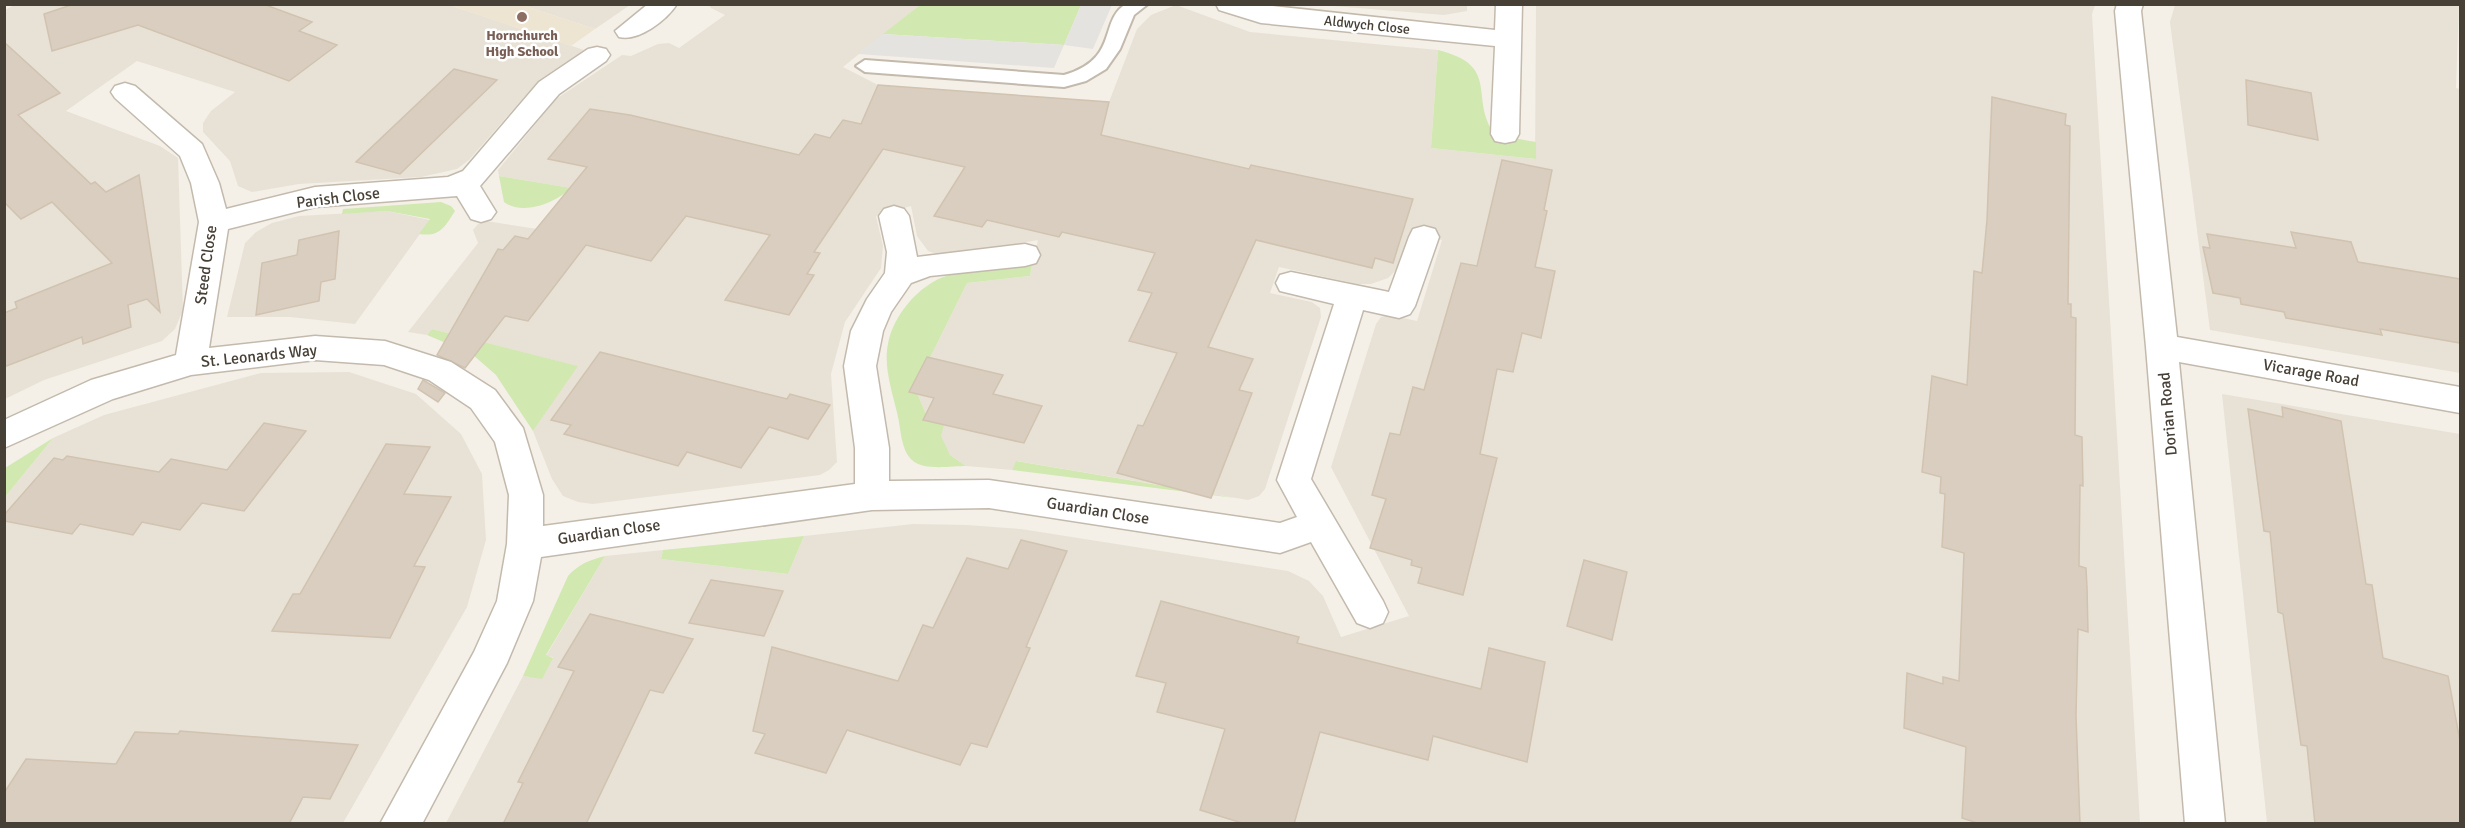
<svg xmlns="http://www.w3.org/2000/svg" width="2465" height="828" font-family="Signika,sans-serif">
	<rect width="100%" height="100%" fill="#f4f0e8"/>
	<!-- residential -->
	<g fill="#e8e2d6">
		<polygon points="14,5 449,5 584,50 539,80 469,160 457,169 421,177 299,184 252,192 238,186 230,161 203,132 203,123 211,111 235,92 137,61 66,111 160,146 178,158 183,310 175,329 162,341 44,380 5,399 5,10"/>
		<polygon points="522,5 630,4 630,5 595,29"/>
		<polygon points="709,5 920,5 843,67 878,85 868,109 1103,126 1109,102 1137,29 1151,15 1176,5 1250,32 1438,50 1431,148 1535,159 1536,5 2095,5 2092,14 2140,823 446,823 523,676 542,678 553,657 546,656 605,556 663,550 661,559 788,574 804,536 913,524 967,525 1021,529 1288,571 1309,581 1323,596 1341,637 1409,616 1331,467 1376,324 1381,317 1389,315 1417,321 1442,240 1409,233 1400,266 1388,278 1371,284 1357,284 1279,267 1270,293 1312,302 1320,308 1321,317 1265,489 1259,496 1248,500 1017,461 1012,470 966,466 950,455 928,419 915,388 967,283 1030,276 1038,240 946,257 928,251 917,236 911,206 876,216 883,246 881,268 845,322 831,374 837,462 829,470 820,475 593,504 578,502 563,496 552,479 533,431 577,366 432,329 427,335 408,332 478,243 473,230 478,224 486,221 550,231 571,188 499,176 498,170 556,99 622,55 631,56 658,44 669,43 679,48 725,15 711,8"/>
		<polygon points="1321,5 1467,5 1467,11 1444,15"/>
		<polygon points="2175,5 2459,5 2456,88 2460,89 2460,373 2210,330 2170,22"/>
		<polygon points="387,211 430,220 355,324 290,317 227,317 245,243 256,232 272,223 299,216"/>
		<polygon points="349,372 416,394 461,434 482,474 486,540 467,607 343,823 5,824 5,497 53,438 104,415 261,373"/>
		<polygon points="2222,394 2460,434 2460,823 2267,823"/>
	</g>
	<!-- education -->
	<polygon fill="#ede5d2" points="449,5 522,5 595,29 571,46"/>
	<!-- green -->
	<g fill="#d1e8b1">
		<polygon points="920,5 1081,5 1064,45 883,34"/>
		<path d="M1438,50C1502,66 1468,97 1495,135L1536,142V159L1431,148Z"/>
		<path d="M499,176L571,188C555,203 523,216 504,202Z"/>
		<path d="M441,202L451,206L455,211C444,228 440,237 419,234L430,219L387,211L342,214L343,209Z"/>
		<path d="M1032,266L1030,276L967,283L915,388L928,419L945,421L941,436L950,455L966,466C951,466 923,471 912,460C901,450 901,430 898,417C893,394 883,367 888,344C892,320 912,294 933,282C960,266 1002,269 1032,266Z"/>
		<polygon points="432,329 578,366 533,431 496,375 472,354 427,335"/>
		<polygon points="53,438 5,497 5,468"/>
		<polygon points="1016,461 1235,498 1012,470"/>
		<polygon points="804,536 788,574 661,559 663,550"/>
		<path d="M605,556L546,655L553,658L542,679L523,676L568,576C579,564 589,560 605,556Z"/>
	</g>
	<!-- parking -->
	<polygon fill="#e5e3e0" points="1081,5 1112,5 1093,49 1064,45 1054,68 858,54 883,34 1064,45"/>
	<!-- building -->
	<g fill="#d9cec0" stroke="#d1c3b0" stroke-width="1.5">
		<polygon points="74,4 263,4 312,22 299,31 337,45 289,81 138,25 52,51 44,14"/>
		<polygon points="4,42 60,93 18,115 91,184 95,182 106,192 139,175 160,312 147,299 128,305 131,327 83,344 82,337 4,367 4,313 17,308 15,302 112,263 52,202 21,219 4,202"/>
		<polygon points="454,69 497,80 400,174 356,162"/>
		<polygon points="2246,80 2311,93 2318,140 2248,125"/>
		<polygon points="878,85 1109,102 1101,135 1249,169 1251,165 1413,199 1393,263 1375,258 1372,268 1256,240 1208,347 1253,359 1239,390 1252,393 1211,498 1117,473 1138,425 1143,426 1177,353 1129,341 1152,293 1138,290 1155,253 1062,232 1059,237 987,220 982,227 934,216 965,167 883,149 814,252 820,253 807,274 814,275 789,315 725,300 770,235 686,216 651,261 586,245 528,321 505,316 465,368 437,355 498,249 503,250 515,236 528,239 587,167 548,159 590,109 630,115 799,155 815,134 830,138 843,120 861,124"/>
		<polygon points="1992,97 2066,114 2065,125 2070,126 2068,304 2071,304 2071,317 2076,318 2075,435 2082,437 2083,486 2080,485 2079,566 2086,568 2087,587 2088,632 2078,629 2076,716 2080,824 1980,824 1962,818 1966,747 1904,728 1907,673 1943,684 1943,677 1959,681 1964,553 1942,547 1945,494 1940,493 1941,477 1922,472 1932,376 1967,385 1974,271 1982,273 1987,220"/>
		<polygon points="1502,160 1552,170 1544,210 1547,211 1535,267 1555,271 1541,338 1522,333 1513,372 1497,369 1480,454 1497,458 1463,595 1418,583 1422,568 1411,565 1412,560 1370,548 1386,499 1372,495 1390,433 1400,435 1413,387 1424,390 1461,263 1477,266"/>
		<polygon points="339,231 335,279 321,282 319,301 256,315 262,263 297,255 299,240"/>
		<polygon points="2291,232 2351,242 2358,262 2460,279 2460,343 2380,329 2382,335 2286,318 2284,312 2241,304 2240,298 2213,293 2203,247 2210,248 2207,234 2296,248"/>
		<polygon points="600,352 787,399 790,394 830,405 808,439 769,427 741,468 687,452 678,466 564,434 571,425 551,420"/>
		<polygon points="927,357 1003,375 993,394 1042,406 1024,443 923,420 934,398 909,392"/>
		<polygon points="423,380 445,393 438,402 418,389"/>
		<polygon points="2282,407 2341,421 2366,584 2372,585 2383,658 2448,676 2460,741 2460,824 2315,824 2307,746 2301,745 2283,614 2278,612 2270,532 2264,531 2248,409 2283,417"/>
		<polygon points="264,423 306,431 244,511 202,503 180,530 142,522 133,535 80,524 72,534 4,521 4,515 54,458 63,460 67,456 159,472 171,459 227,470"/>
		<polygon points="386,444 430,447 404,494 451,497 414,566 425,567 390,638 272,631 293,594 300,594"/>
		<polygon points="1021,540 1067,551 1026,647 1030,648 987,747 971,743 960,765 847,730 826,773 755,753 765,734 753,731 772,647 898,681 923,625 933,628 967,558 1008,569"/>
		<polygon points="1584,560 1627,572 1612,640 1567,626"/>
		<polygon points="711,580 783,591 764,636 689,623"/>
		<polygon points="1161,601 1299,637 1297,643 1481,689 1489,648 1545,662 1527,762 1433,736 1428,760 1320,732 1294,824 1245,824 1200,810 1225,729 1157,712 1166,683 1136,676"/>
		<polygon points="590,614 693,639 663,693 650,690 586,824 503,824 523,783 518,782 574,671 558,667"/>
		<polygon points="180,731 358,745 330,799 303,797 289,824 4,824 4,793 26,759 116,764 135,732 178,734"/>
	</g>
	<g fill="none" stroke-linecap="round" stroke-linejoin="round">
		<!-- service casing -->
		<g stroke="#c3baad" stroke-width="4">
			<path id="service" d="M1126,4H1148L1134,15L1120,49L1106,69L1086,81L1064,87L865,72L856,66L865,60L1064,75C1120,59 1098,21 1126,4Z"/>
		</g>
		<!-- minor casing -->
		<g stroke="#c3baad" stroke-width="3">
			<g id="minor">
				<path d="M648,4H677C667,20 638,42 619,37L615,31Z"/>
				<polygon points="1216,4 1255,4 1495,30 1496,4 1522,4 1519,134 1515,141 1505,143 1495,141 1491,134 1495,46 1261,23 1219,10"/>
				<polygon points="2117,4 2143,4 2141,11 2177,337 2460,387 2460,413 2179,362 2225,824 2185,824 2146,347 2115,11"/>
				<polygon points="597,47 606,49 610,55 606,61 559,94 480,186 496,212 491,219 481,222 471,219 457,196 315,207 228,229 209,348 315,336 385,341 451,362 495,390 523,428 543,495 543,526 855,484 855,448 844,366 851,331 867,299 885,273 887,252 879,216 884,209 894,206 904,209 909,216 917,257 1025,244 1036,247 1040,255 1036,263 1025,266 930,276 911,283 891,312 883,331 876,366 889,448 889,481 989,480 1280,523 1297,517 1277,480 1334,304 1280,291 1276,283 1280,275 1291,272 1389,292 1409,237 1413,229 1424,226 1435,229 1439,237 1415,306 1410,314 1399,318 1363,310 1311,479 1383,601 1388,612 1383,623 1370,628 1357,623 1311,542 1280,553 989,508 872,510 541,557 533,601 507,663 422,824 380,824 474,652 497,601 507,544 509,495 495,442 471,408 429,380 384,365 315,360 191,375 113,399 4,448 4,420 91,380 176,355 199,222 191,183 180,156 115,98 111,92 115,86 125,83 135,86 202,144 219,183 226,209 315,187 448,177 463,171 539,82 588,49"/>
			</g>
		</g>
		<!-- service -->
		<use href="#service" fill="#fff" fill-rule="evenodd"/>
		<!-- minor -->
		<use href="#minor" fill="#fff" fill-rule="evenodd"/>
	</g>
	<!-- markers -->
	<circle fill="#8d6e63" stroke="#fff" stroke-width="2" cx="522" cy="17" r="6"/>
	<g text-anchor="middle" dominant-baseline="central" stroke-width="5" stroke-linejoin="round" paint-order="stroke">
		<!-- far-street labels -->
		<g font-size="14" fill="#474037" stroke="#fff">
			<text transform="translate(1367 25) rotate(6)">Aldwych Close</text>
		</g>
		<!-- far-education labels -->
		<g font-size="14" font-weight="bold" fill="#785e54" stroke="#fff">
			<text x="522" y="35">Hornchurch<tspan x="522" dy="16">High School</tspan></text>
		</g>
		<!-- street labels -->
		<g font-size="16" fill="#474037" stroke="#fff">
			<text transform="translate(338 198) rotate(-7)">Parish Close</text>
			<text transform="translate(206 265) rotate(-82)">Steed Close</text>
			<text transform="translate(259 356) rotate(-6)">St. Leonards Way</text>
			<text transform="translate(2311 373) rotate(10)">Vicarage Road</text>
			<text transform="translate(2168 414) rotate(-95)">Dorian Road</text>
			<text transform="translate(1098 511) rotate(9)">Guardian Close</text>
			<text transform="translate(609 532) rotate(-8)">Guardian Close</text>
		</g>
	</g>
	<!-- border -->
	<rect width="2465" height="828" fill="none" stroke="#474037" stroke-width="12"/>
</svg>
